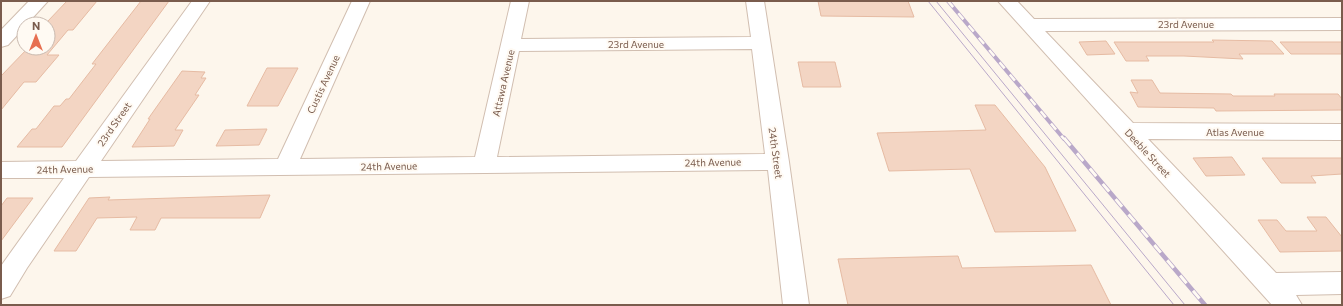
<svg xmlns="http://www.w3.org/2000/svg" width="1343" height="306" font-family="Commissioner,sans-serif">
	<rect width="100%" height="100%" fill="#fdf6ec"/>
	<!-- building -->
	<g fill="#f3d5c3" stroke="#e6bba3">
		<polygon points="67,1 97,1 73,30 68,30 47,55 59,55 36,82 24,82 1,110 1,76 28,48 48,48 48,21"/>
		<polygon points="141,1 169,1 62,147 17,147 32,129 36,129 54,106 60,106 66,99 69,99 96,64 92,64"/>
		<polygon points="818,1 908,1 914,17 821,16"/>
		<polygon points="1212,40 1272,41 1284,54 1239,54 1243,59 1184,56 1146,56 1149,61 1126,61 1114,42 1214,42"/>
		<polygon points="1106,41 1115,54 1087,55 1079,42"/>
		<polygon points="1280,42 1342,42 1342,54 1291,54"/>
		<polygon points="798,62 835,62 841,87 803,87"/>
		<polygon points="267,68 298,68 278,106 247,106"/>
		<polygon points="182,71 205,72 201,78 206,78 195,95 199,95 175,130 183,130 174,146 132,147 150,119 148,119"/>
		<polygon points="1131,80 1152,80 1160,93 1231,94 1233,96 1275,96 1274,94 1338,94 1342,99 1342,110 1216,111 1214,108 1138,107 1130,92 1138,93"/>
		<polygon points="975,105 995,105 1045,167 1076,231 995,232 970,169 889,171 877,133 986,130"/>
		<polygon points="267,129 259,145 216,146 225,130"/>
		<polygon points="1232,157 1245,175 1206,176 1193,158"/>
		<polygon points="1262,158 1342,158 1342,174 1311,176 1316,183 1281,183"/>
		<polygon points="270,195 260,218 161,218 155,230 130,230 137,217 97,218 76,251 54,251 89,198 110,197 108,200"/>
		<polygon points="7,198 33,198 1,241 1,206"/>
		<polygon points="1307,217 1326,217 1342,237 1342,251 1280,252 1258,220 1277,220 1286,231 1317,231"/>
		<polygon points="958,256 962,268 1091,265 1111,305 848,305 838,259"/>
	</g>
	<g fill="none" stroke-linecap="round" stroke-linejoin="round">
		<!-- minor casing -->
		<g stroke="#d1beb0" stroke-width="2">
			<g id="minor">
				<polygon points="29,1 48,1 27,24 24,24 24,28 8,45 1,47 1,30"/>
				<path d="M192,1H210L101,161L278,159L352,1H370L300,159L475,157L511,1H529L521,39L751,37L746,1H764L789,162L809,305H783L768,170L89,177L27,268L10,296L1,299V266L64,178H1V162L76,161ZM752,49L765,154L497,157L519,51Z"/>
				<polygon points="998,1 1017,1 1034,19 1342,18 1342,30 1045,31 1133,123 1342,124 1342,140 1148,139 1276,273 1342,272 1342,294 1296,295 1302,305 1272,305"/>
			</g>
		</g>
		<!-- minor -->
		<use href="#minor" fill="#fff" fill-rule="evenodd"/>
		<!-- tram -->
		<g stroke="#b9a8c9" stroke-width="1">
			<polyline points="928,1 1174,305"/>
			<polyline points="936,1 1185,305"/>
		</g>
		<!-- rail-far1 casing -->
		<g stroke="#b9a8c9" stroke-width="4">
			<polyline id="rail-far1" points="948,1 1064,139"/>
		</g>
		<!-- rail casing -->
		<g stroke="#b9a8c9" stroke-width="4.5">
			<polyline id="rail" points="1064,138 1205,305"/>
		</g>
		<!-- rail-far1 -->
		<use href="#rail-far1" stroke="#fffaf3" stroke-width="2.5" stroke-dasharray="8" stroke-linecap="butt"/>
		<!-- rail -->
		<use href="#rail" stroke="#fffaf3" stroke-width="3" stroke-dasharray="10" stroke-linecap="butt"/>
	</g>
	<g text-anchor="middle" dominant-baseline="central" stroke-width="4" stroke-linejoin="round" paint-order="stroke">
		<!-- street labels -->
		<g font-size="10" fill="#7a5c4d" stroke="#fffaf3">
			<text x="1186" y="24">23rd Avenue</text>
			<text x="636" y="44">23rd Avenue</text>
			<text transform="translate(503 83) rotate(-77)">Attawa Avenue</text>
			<text transform="translate(323 84) rotate(-65)">Custis Avenue</text>
			<text transform="translate(114 124) rotate(-55)">23rd Street</text>
			<text x="1235" y="132">Atlas Avenue</text>
			<text transform="translate(776 153) rotate(82)">24th Street</text>
			<text transform="translate(1148 153) rotate(47)">Deeble Street</text>
			<text transform="translate(713 162) rotate(-1)">24th Avenue</text>
			<text transform="translate(389 166) rotate(-1)">24th Avenue</text>
			<text transform="translate(65 169) rotate(-1)">24th Avenue</text>
		</g>
	</g>
	<!-- border -->
	<rect width="1343" height="306" fill="none" stroke="#7a5c4d" stroke-width="4"/>
	<!-- north arrow -->
	<g transform="translate(36 36)"><circle r="19" fill="#fffaf3" stroke="#cabbb1"/>
	<path d="M0-3L7 15L0 10L-7 15Z" fill="#e76f51"/>
	<text y="-6" font-size="11" font-weight="bold" text-anchor="middle" fill="#7a5c4d">N</text>
	</g>
</svg>
